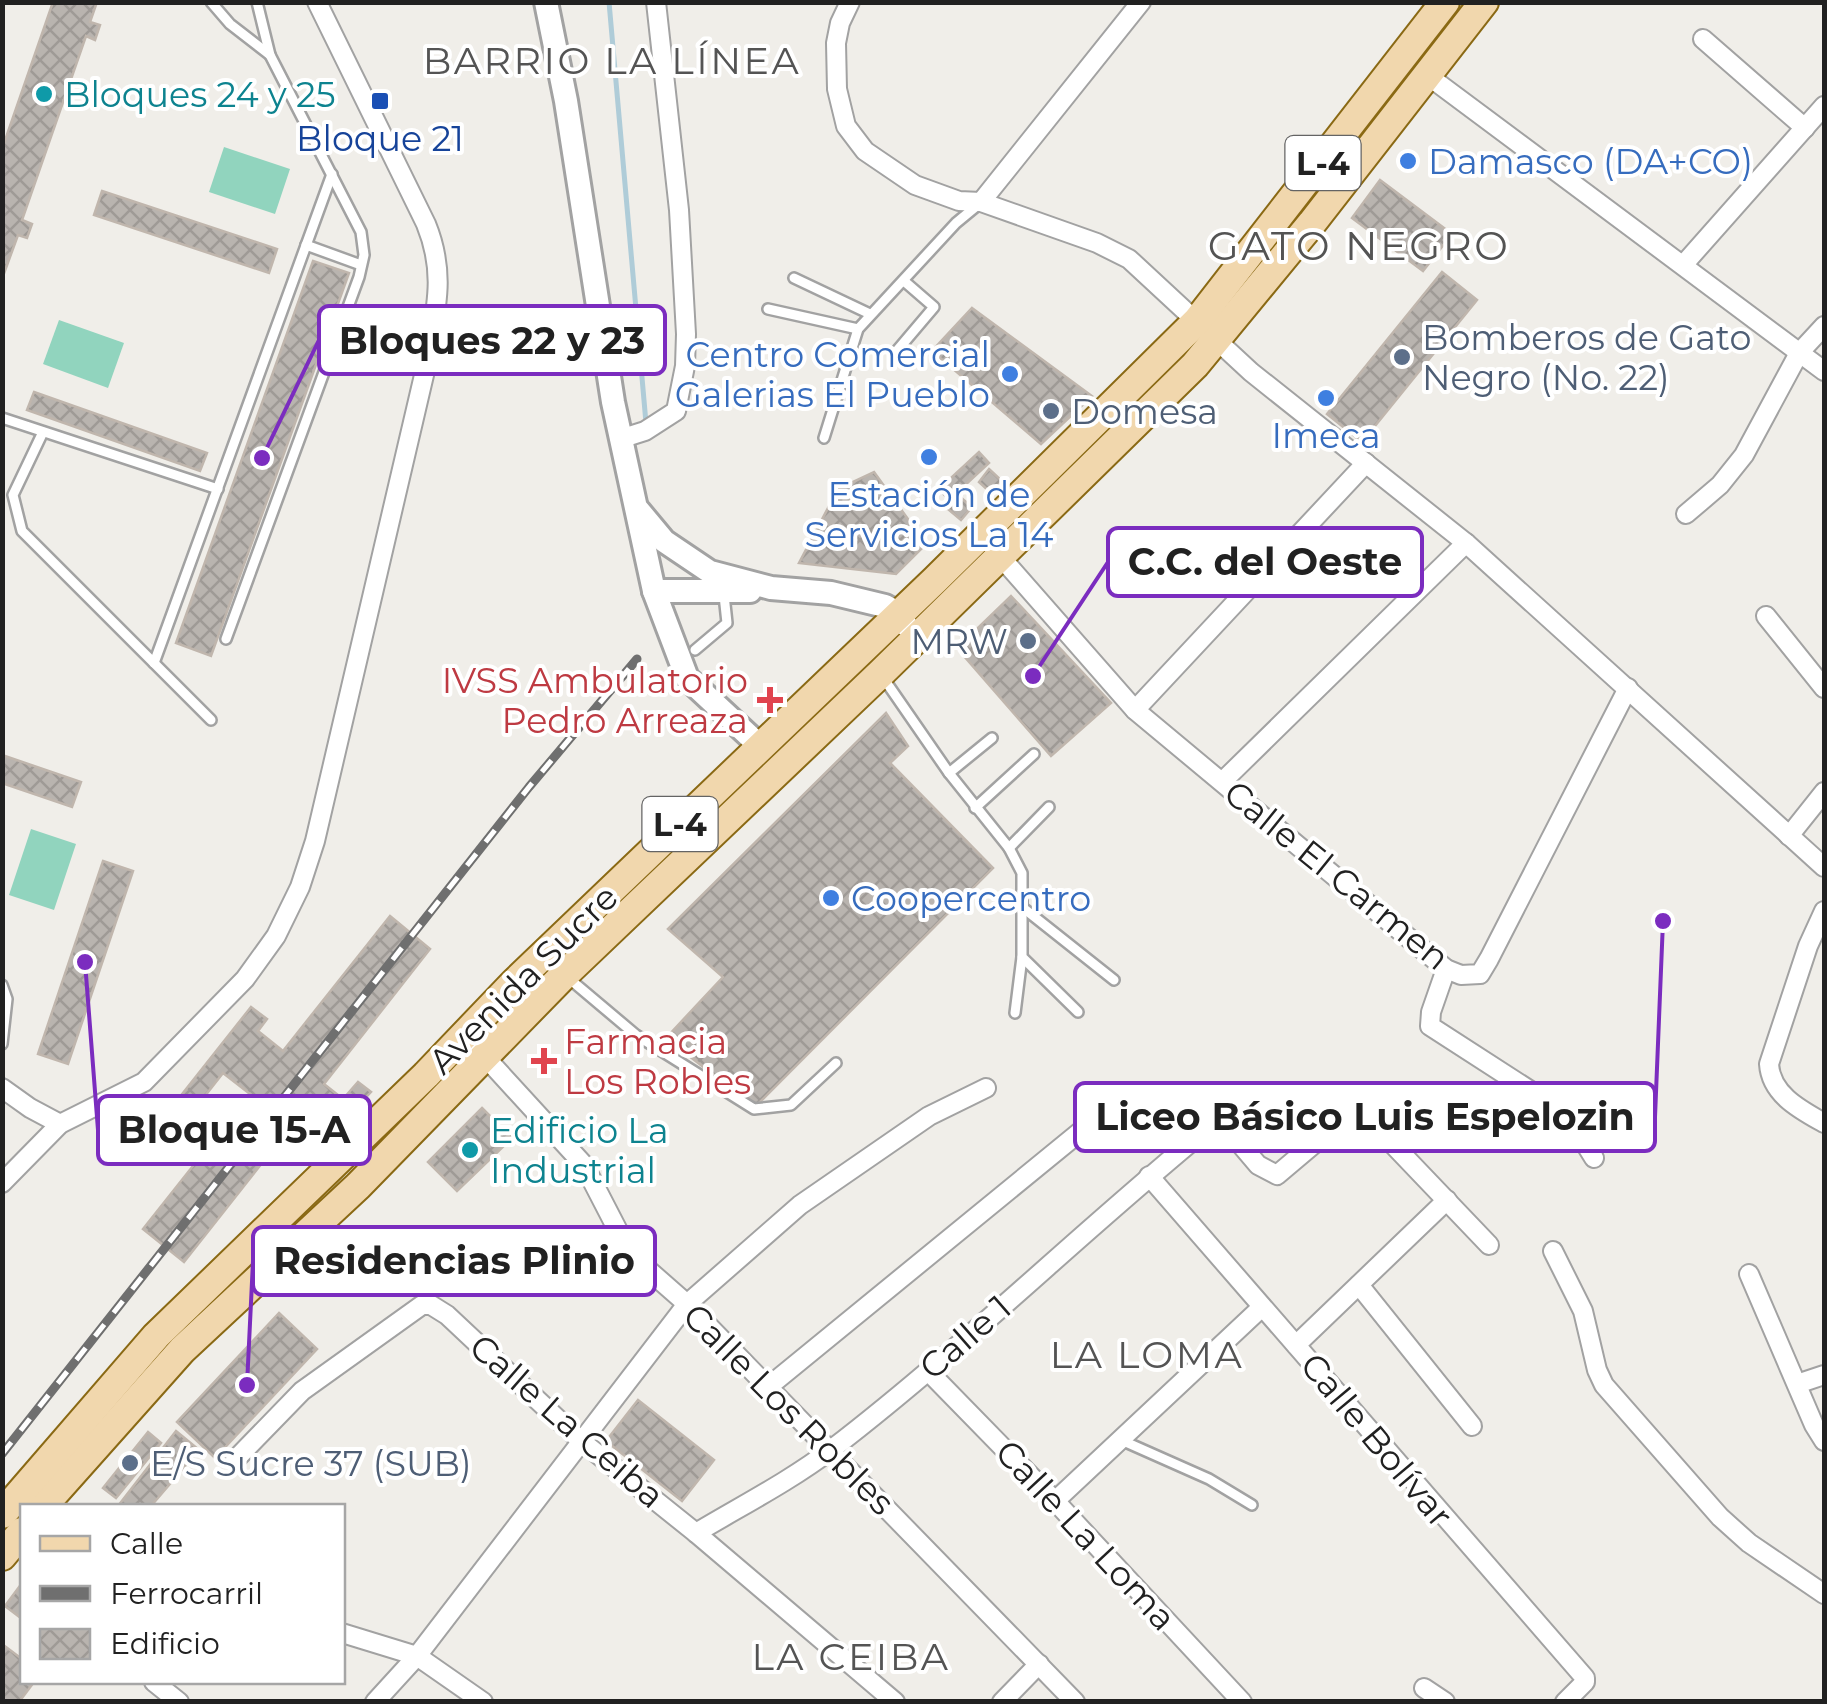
<svg xmlns="http://www.w3.org/2000/svg" width="1827" height="1704" font-family="Montserrat,sans-serif">
	<defs>
		<pattern id="building-cross-hatch" width="8" height="8" patternUnits="userSpaceOnUse" patternTransform="scale(2.5)"><rect width="8" height="8" fill="#b9b4af"/><path d="M0 0l8 8M0 8l8-8" fill="none" stroke="#9f9a96"/></pattern>
	</defs>
	<rect width="100%" height="100%" fill="#f0eee9"/>
	<!-- pitch -->
	<g fill="#91d4be">
		<polygon points="224,147 290,169 275,214 209,192"/>
		<polygon points="59,320 124,343 108,388 43,364"/>
		<polygon points="31,829 76,844 54,910 9,895"/>
	</g>
	<g fill="none" stroke-linecap="round" stroke-linejoin="round">
		<!-- stream -->
		<polyline stroke="#afccd8" stroke-width="5" points="609,2 646,423"/>
	</g>
	<!-- building -->
	<g fill="url(#building-cross-hatch)" stroke="#c0b6ad" stroke-width="2.5">
		<polygon points="53,2 97,2 90,22 100,25 95,40 86,36 22,220 32,224 27,238 18,235 2,279 2,149"/>
		<polygon points="1380,180 1452,234 1423,271 1352,218"/>
		<polygon points="102,191 277,249 269,273 94,215"/>
		<polygon points="313,261 349,273 211,656 176,643"/>
		<polygon points="1442,272 1477,300 1362,442 1327,414"/>
		<polygon points="972,308 1092,396 1041,444 932,351"/>
		<polygon points="34,392 207,453 200,471 27,410"/>
		<polygon points="979,452 989,463 949,500 939,489"/>
		<polygon points="989,469 1002,481 991,493 979,482"/>
		<polygon points="874,472 926,544 896,574 799,563 838,489"/>
		<polygon points="959,496 972,507 961,520 948,509"/>
		<polygon points="1011,596 1111,703 1051,756 957,648"/>
		<polygon points="886,713 908,746 890,763 993,868 755,1107 666,1038 723,977 668,929"/>
		<polygon points="2,755 81,782 72,807 2,783"/>
		<polygon points="103,861 133,871 68,1064 38,1054"/>
		<polygon points="390,916 430,949 324,1084 343,1099 358,1082 371,1092 319,1147 292,1125 184,1262 143,1229 250,1094 223,1073 190,1115 175,1103 251,1007 267,1019 258,1031 283,1051"/>
		<polygon points="482,1108 512,1138 457,1191 428,1162"/>
		<polygon points="279,1313 317,1349 215,1458 177,1422"/>
		<polygon points="638,1400 714,1460 682,1501 606,1441"/>
		<polygon points="176,1431 199,1450 151,1506 118,1506"/>
		<polygon points="148,1432 161,1443 116,1498 103,1488"/>
		<polygon points="22,1583 22,1619 5,1606"/>
		<polygon points="2,1644 22,1659 22,1682 34,1682 19,1702 2,1702"/>
	</g>
	<g fill="none" stroke-linecap="round" stroke-linejoin="round">
		<!-- service casing -->
		<g stroke="#a2a2a2" stroke-width="14">
			<g id="service">
				<polyline points="211,2 230,24 270,55"/>
				<polyline points="306,245 361,265"/>
				<polyline points="794,278 870,314"/>
				<polyline points="768,309 858,329"/>
				<polyline points="895,353 934,307 904,281"/>
				<polyline points="2,418 218,489"/>
				<polyline points="43,432 13,495 22,531 211,720"/>
				<polyline points="824,438 858,329 956,223 979,204"/>
				<polyline points="226,639 359,277 364,255 361,232 270,55 257,2"/>
				<polyline points="695,650 727,623 724,595"/>
				<polyline points="154,663 332,174"/>
				<polyline points="882,676 949,773 1009,848 1022,873 1022,957 1078,1012"/>
				<polyline points="949,773 992,738"/>
				<polyline points="975,808 1034,754"/>
				<polyline points="1009,848 1049,807"/>
				<polyline points="1022,907 1114,980"/>
				<polyline points="566,976 636,1035 754,1109 791,1105 836,1063"/>
				<polyline points="2,985 7,999 2,1044"/>
				<polyline points="1015,1013 1022,957"/>
				<polyline points="1121,1440 1209,1479 1252,1505"/>
			</g>
		</g>
		<!-- minor casing -->
		<g stroke="#a2a2a2" stroke-width="22">
			<g id="minor">
				<polyline points="850,2 840,23 836,43 837,89 846,126 865,151 915,185 959,201 981,202 1097,243 1129,259 1251,372 1466,543 1824,867"/>
				<polyline points="1703,39 1805,128"/>
				<polyline points="1427,75 1824,371"/>
				<polyline points="981,202 1141,2"/>
				<polyline points="1684,264 1824,106"/>
				<polyline points="623,438 645,431 676,411 685,366 686,334 679,210 656,2"/>
				<polyline points="1686,514 1720,485 1744,455 1799,353 1824,326"/>
				<polyline points="999,555 1135,710 1446,969 1461,975 1480,974 1489,959 1628,688"/>
				<polyline points="1766,616 1824,688"/>
				<polyline points="1135,710 1366,463"/>
				<polyline points="1223,781 1466,543"/>
				<polyline points="1789,836 1824,792"/>
				<path d="M1824,911L1808,946L1769,1064C1771,1095 1801,1110 1824,1123"/>
				<polyline points="1446,969 1431,1012 1430,1026 1557,1108 1571,1121 1594,1158"/>
				<polyline points="465,1035 584,1165 630,1254 687,1304 1075,1702"/>
				<polyline points="2,1088 30,1108 60,1124"/>
				<polyline points="1149,1176 1585,1678 1585,1682 1565,1702"/>
				<path d="M2,1183L60,1124L144,1082L245,979L276,936L300,887L315,841L428,358C436,308 446,273 426,224L317,2"/>
				<polyline points="1553,1251 1583,1311 1597,1370 1604,1385 1720,1517 1749,1543 1824,1594"/>
				<polyline points="1749,1274 1814,1425 1824,1441"/>
				<polyline points="1359,1285 1472,1426"/>
				<polyline points="1296,1345 1447,1200"/>
				<polyline points="928,1371 1055,1501 1242,1702"/>
				<polyline points="1797,1384 1824,1375"/>
				<polyline points="768,1387 1097,1118"/>
				<polyline points="235,1460 302,1391 422,1305 431,1305 447,1315 580,1440 696,1533 895,1702"/>
				<polyline points="1055,1501 1262,1307"/>
				<path d="M696,1533C741,1506 790,1481 832,1449C966,1346 1087,1226 1219,1119L1258,1165L1277,1175L1354,1110H1360L1489,1245"/>
				<polyline points="342,1633 417,1656 483,1702"/>
				<polyline points="154,1682 179,1702"/>
				<polyline points="1424,1688 1445,1702"/>
				<polyline points="375,1702 417,1656 687,1304 800,1205 929,1116 986,1088"/>
				<polyline points="1002,1702 1039,1664"/>
			</g>
		</g>
		<!-- tertiary casing -->
		<g stroke="#a2a2a2" stroke-width="28">
			<g id="tertiary">
				<polyline points="546,2 566,101 613,402 654,591 687,678 760,746"/>
				<polyline points="639,511 664,541 710,572 771,588 831,593 885,606 896,612 906,625"/>
				<polyline points="654,591 750,591"/>
			</g>
		</g>
		<!-- primary casing -->
		<g stroke="#8a6914" stroke-width="32">
			<g id="primary">
				<polyline points="43,1506 182,1350 358,1186 564,975 880,674 1195,365 1312,223 1484,2"/>
				<polyline points="2,1514 156,1336 426,1075 514,983 935,580 1197,321 1445,2"/>
				<polyline points="2,1556 22,1532"/>
			</g>
		</g>
		<!-- service -->
		<use href="#service" stroke="#fff" stroke-width="9"/>
		<!-- minor -->
		<use href="#minor" stroke="#fff" stroke-width="18"/>
		<!-- tertiary -->
		<use href="#tertiary" stroke="#fff" stroke-width="22"/>
		<!-- primary -->
		<use href="#primary" stroke="#f1d7ad" stroke-width="28"/>
		<!-- rail casing -->
		<g stroke="#6f6f6f" stroke-width="9">
			<polyline id="rail" points="2,1454 529,787 637,659"/>
		</g>
		<!-- rail -->
		<use href="#rail" stroke="#fff" stroke-width="5" stroke-dasharray="15" stroke-linecap="butt"/>
	</g>
	<!-- markers -->
	<g fill="#0f9aa8" stroke="#fff" stroke-width="4">
		<circle cx="44" cy="94" r="10"/>
		<circle cx="470" cy="1150" r="10"/>
	</g>
	<rect fill="#1a4fb4" stroke="#fff" stroke-width="4" x="370" y="91" width="20" height="20" rx="5"/>
	<g fill="#3f7fe0" stroke="#fff" stroke-width="4">
		<circle cx="1408" cy="161" r="10"/>
		<circle cx="1010" cy="374" r="10"/>
		<circle cx="1326" cy="398" r="10"/>
		<circle cx="929" cy="457" r="10"/>
		<circle cx="831" cy="898" r="10"/>
	</g>
	<g fill="#5c6f8a" stroke="#fff" stroke-width="4">
		<circle cx="1402" cy="357" r="10"/>
		<circle cx="1051" cy="411" r="10"/>
		<circle cx="1028" cy="641" r="10"/>
		<circle cx="130" cy="1463" r="10"/>
	</g>
	<g fill="#e0444e" stroke="#fff" stroke-width="4">
		<path d="M765 685h10v10h10v10h-10v10h-10v-10h-10v-10h10z"/>
		<path d="M539 1046h10v10h10v10h-10v10h-10v-10h-10v-10h10z"/>
	</g>
	<g text-anchor="middle" dominant-baseline="central" stroke-width="8" stroke-linejoin="round" paint-order="stroke">
		<!-- shield labels -->
		<g fill="#fff" stroke="#646464" stroke-width="2.5">
			<rect x="1285.5" y="136" width="75" height="54" rx="8"/>
			<rect x="642.5" y="797" width="75" height="54" rx="8"/>
		</g>
		<g font-size="32" font-weight="bold" fill="#212121">
			<text x="1323" y="163">L-4</text>
			<text x="680" y="824">L-4</text>
		</g>
		<!-- culture labels -->
		<g font-size="35" fill="#0d838f" stroke="#fff" text-anchor="start">
			<text x="64" y="94">Bloques 24 y 25</text>
			<text x="490" y="1130">Edificio La<tspan x="490" dy="40">Industrial</tspan></text>
		</g>
		<!-- transit labels -->
		<g font-size="35" fill="#164399" stroke="#fff">
			<text x="380" y="138">Bloque 21</text>
		</g>
		<!-- shop labels -->
		<g font-size="35" fill="#366cbe" stroke="#fff" text-anchor="start">
			<text x="1428" y="161">Damasco (DA+CO)</text>
			<text x="990" y="354" text-anchor="end">Centro Comercial<tspan x="990" dy="40">Galerias El Pueblo</tspan></text>
			<text x="1326" y="435" text-anchor="middle">Imeca</text>
			<text x="929" y="494" text-anchor="middle">Estación de<tspan x="929" dy="40">Servicios La 14</tspan></text>
			<text x="851" y="898">Coopercentro</text>
		</g>
		<!-- service labels -->
		<g font-size="35" fill="#4e5e75" stroke="#fff" text-anchor="start">
			<text x="1422" y="337">Bomberos de Gato<tspan x="1422" dy="40">Negro (No. 22)</tspan></text>
			<text x="1071" y="411">Domesa</text>
			<text x="1008" y="641" text-anchor="end">MRW</text>
			<text x="150" y="1463">E/S Sucre 37 (SUB)</text>
		</g>
		<!-- health labels -->
		<g font-size="35" fill="#be3a42" stroke="#fff" text-anchor="end">
			<text x="748" y="680">IVSS Ambulatorio<tspan x="748" dy="40">Pedro Arreaza</tspan></text>
			<text x="564" y="1041" text-anchor="start">Farmacia<tspan x="564" dy="40">Los Robles</tspan></text>
		</g>
		<!-- street labels -->
		<g font-size="35" fill="#212121" stroke="#fff">
			<text transform="translate(1337 875) rotate(39)">Calle El Carmen</text>
			<text transform="translate(523 979) rotate(-45)">Avenida Sucre</text>
			<text transform="translate(965 1337) rotate(-41)">Calle 1</text>
			<text transform="translate(789 1409) rotate(45)">Calle Los Robles</text>
			<text transform="translate(567 1421) rotate(41)">Calle La Ceiba</text>
			<text transform="translate(1377 1440) rotate(50)">Calle Bolívar</text>
			<text transform="translate(1086 1535) rotate(47)">Calle La Loma</text>
		</g>
		<!-- neighbourhood labels -->
		<g font-size="38" letter-spacing="2.5" fill="#545454" stroke="#fff">
			<text x="612" y="60">BARRIO LA LÍNEA</text>
			<text x="1147" y="1354">LA LOMA</text>
			<text x="851" y="1656">LA CEIBA</text>
		</g>
		<!-- quarter labels -->
		<g font-size="40" letter-spacing="2.5" fill="#545454" stroke="#fff">
			<text x="1359" y="245">GATO NEGRO</text>
		</g>
	</g>
	<!-- callouts -->
	<path fill="none" stroke="#7b2cbf" stroke-width="4" d="M262 458L319 340M1033 676L1108 562M1663 921L1655 1117M85 962L98 1130M247 1385L253 1261"/>
	<g fill="#7b2cbf" stroke="#fff" stroke-width="4">
		<circle cx="262" cy="458" r="10"/>
		<circle cx="1033" cy="676" r="10"/>
		<circle cx="1663" cy="921" r="10"/>
		<circle cx="85" cy="962" r="10"/>
		<circle cx="247" cy="1385" r="10"/>
	</g>
	<g fill="#fff" stroke="#7b2cbf" stroke-width="4">
		<rect x="319" y="306" width="346" height="68" rx="10"/>
		<rect x="1108" y="528" width="314" height="68" rx="10"/>
		<rect x="1075" y="1083" width="580" height="68" rx="10"/>
		<rect x="98" y="1096" width="272" height="68" rx="10"/>
		<rect x="253" y="1227" width="402" height="68" rx="10"/>
	</g>
	<g font-size="38" text-anchor="middle" font-weight="bold" fill="#212121">
		<text x="492" y="354">Bloques 22 y 23</text>
		<text x="1265" y="575">C.C. del Oeste</text>
		<text x="1365" y="1130">Liceo Básico Luis Espelozin</text>
		<text x="234" y="1143">Bloque 15-A</text>
		<text x="454" y="1274">Residencias Plinio</text>
	</g>
	<!-- border -->
	<rect width="1827" height="1704" fill="none" stroke="#212121" stroke-width="10"/>
	<!-- legend -->
	<rect x="20" y="1504" width="325" height="180" fill="#ffffff" stroke="#a6a6a6" stroke-width="2.5"/>
	<rect x="40" y="1536" width="50" height="15" fill="#f1d7ad" stroke="#a6a6a6" stroke-width="2.5"/>
	<text x="110" y="1554" font-size="30" fill="#212121">Calle</text>
	<rect x="40" y="1586" width="50" height="15" fill="#6f6f6f" stroke="#a6a6a6" stroke-width="2.5"/>
	<text x="110" y="1604" font-size="30" fill="#212121">Ferrocarril</text>
	<rect x="40" y="1629" width="50" height="30" fill="url(#building-cross-hatch)" stroke="#a6a6a6" stroke-width="2.5"/>
	<text x="110" y="1654" font-size="30" fill="#212121">Edificio</text>
</svg>
